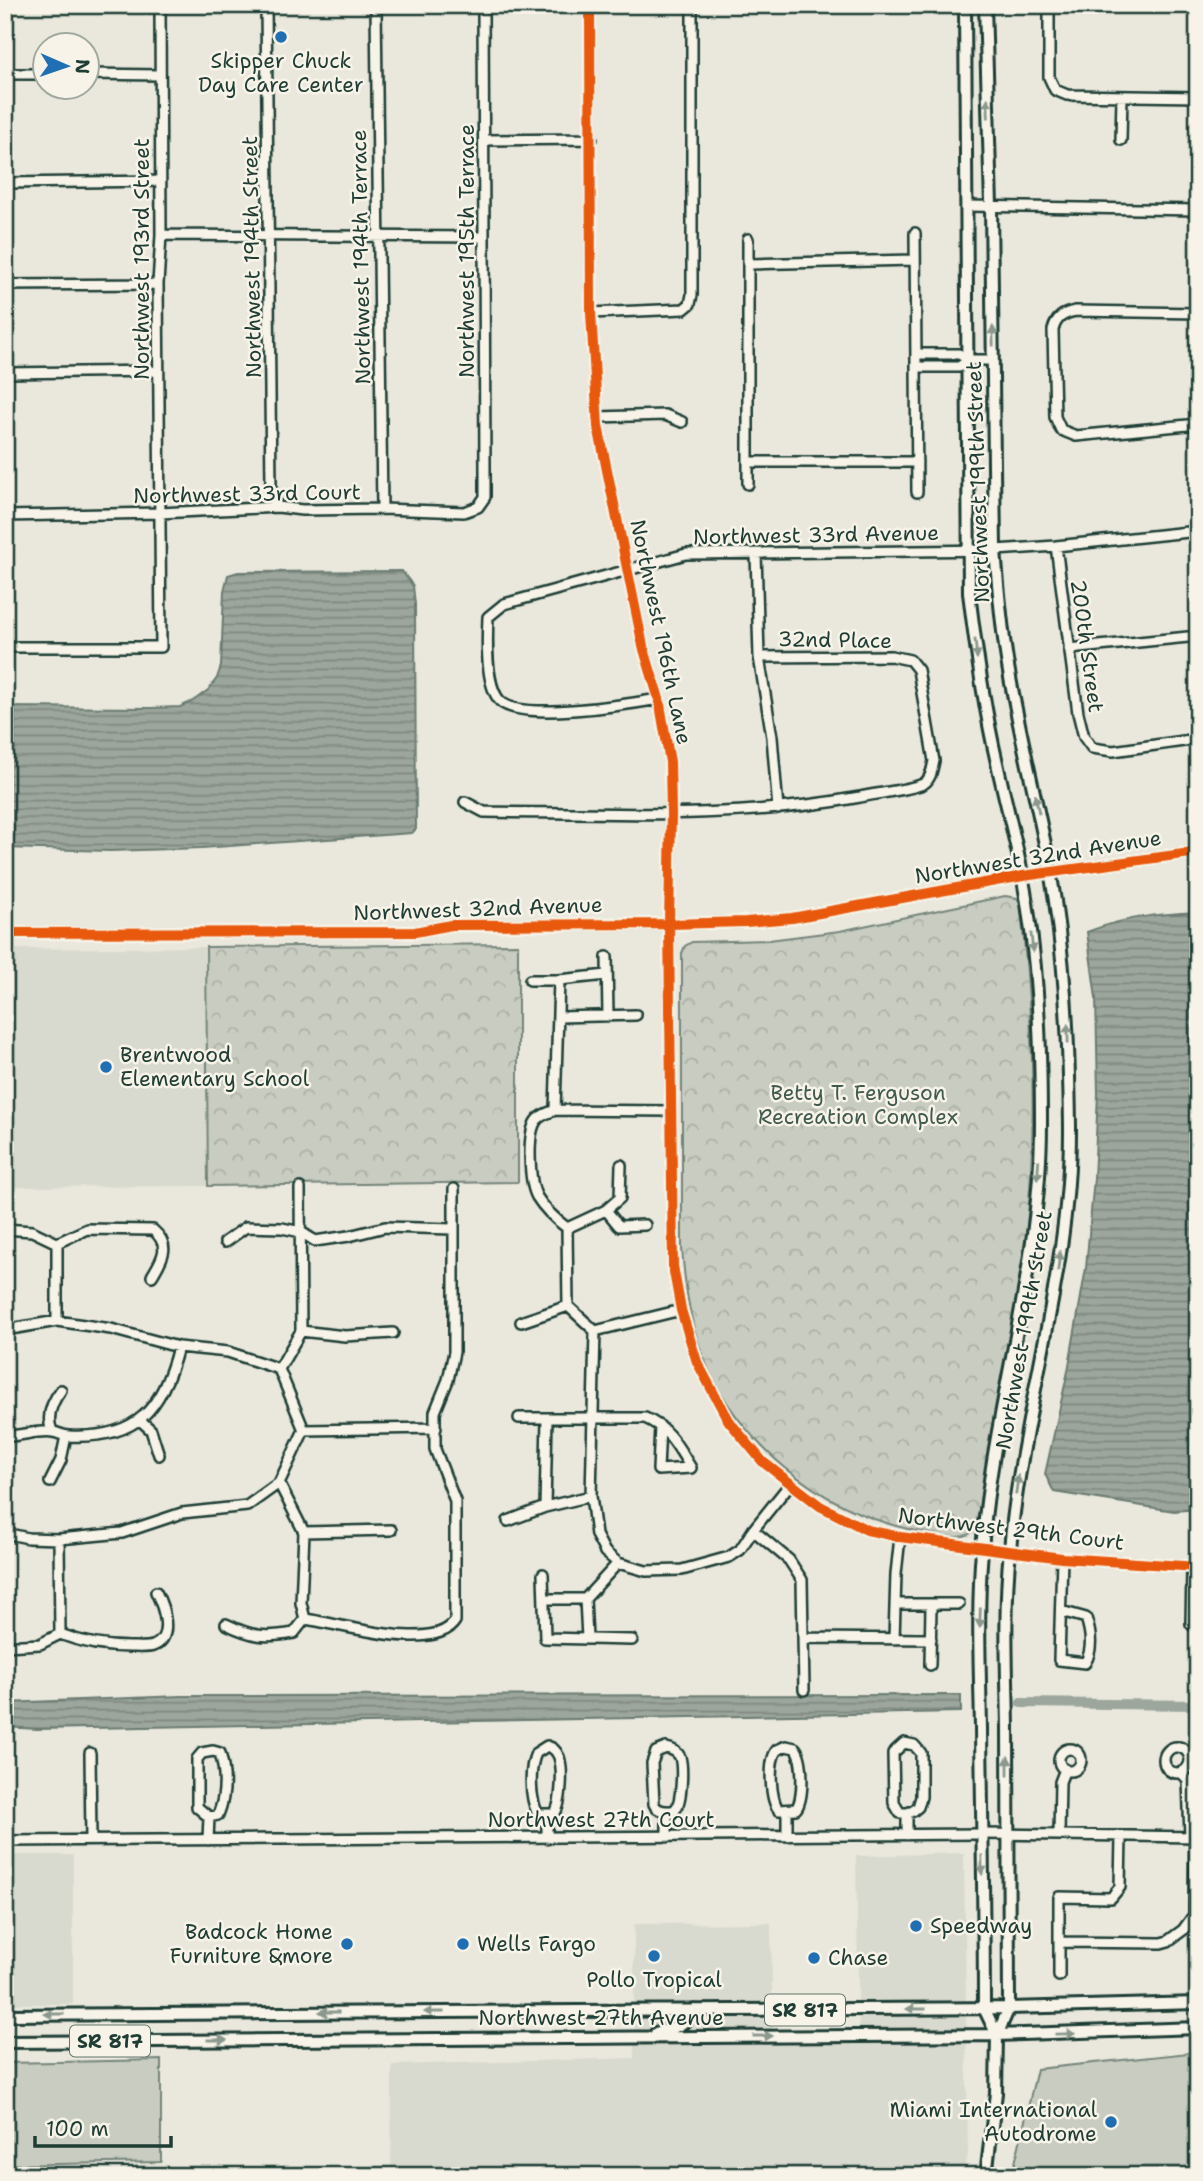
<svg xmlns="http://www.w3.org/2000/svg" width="1203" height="2181" viewBox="0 0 1203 2181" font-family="'Shantell Sans',sans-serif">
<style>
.built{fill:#d9dacf}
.grass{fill:#c8ccc1;stroke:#74847a;stroke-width:2}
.park{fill:url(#park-crowns);stroke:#74847a;stroke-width:2}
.water{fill:url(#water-rules);stroke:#6a7c72;stroke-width:2}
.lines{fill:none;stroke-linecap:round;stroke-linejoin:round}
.canal{stroke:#9ca69c;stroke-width:10}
.minor-casing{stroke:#1f3d34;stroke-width:14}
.major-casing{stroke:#1f3d34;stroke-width:16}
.minor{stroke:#f7f3e8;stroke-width:9}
.major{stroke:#f7f3e8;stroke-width:10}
.cycleway-casing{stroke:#f7f3e8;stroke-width:15}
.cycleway{stroke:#e8590c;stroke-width:10}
.oneway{fill:#8b988e}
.poi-dot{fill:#1f6fb2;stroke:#f7f3e8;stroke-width:2.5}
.labels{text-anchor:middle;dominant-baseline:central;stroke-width:5;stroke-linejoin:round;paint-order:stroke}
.shield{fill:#f7f3e8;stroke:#60746a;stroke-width:2}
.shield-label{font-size:19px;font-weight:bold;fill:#1f3d34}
.poi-label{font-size:21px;fill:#1f3d34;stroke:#f7f3e8;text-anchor:start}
.street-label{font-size:21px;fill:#1f3d34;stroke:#f7f3e8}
.park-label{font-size:21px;fill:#415a50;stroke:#f7f3e8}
</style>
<defs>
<pattern id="park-crowns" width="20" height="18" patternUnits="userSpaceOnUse" patternTransform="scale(1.75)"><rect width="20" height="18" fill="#c8ccc1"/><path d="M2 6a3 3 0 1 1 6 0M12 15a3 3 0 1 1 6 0" fill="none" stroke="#abb0a6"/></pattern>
<pattern id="water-rules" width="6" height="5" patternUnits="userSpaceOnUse" patternTransform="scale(1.75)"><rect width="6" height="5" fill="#9ca69c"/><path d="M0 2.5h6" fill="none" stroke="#7f8880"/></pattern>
</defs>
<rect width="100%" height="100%" fill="#eae8dd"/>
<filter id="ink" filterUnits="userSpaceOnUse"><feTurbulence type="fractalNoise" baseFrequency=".0143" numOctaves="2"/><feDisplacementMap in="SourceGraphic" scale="14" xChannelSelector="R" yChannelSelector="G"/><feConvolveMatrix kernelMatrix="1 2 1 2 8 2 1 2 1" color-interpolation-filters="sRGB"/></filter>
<g filter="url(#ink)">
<path class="built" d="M 206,947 L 208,1186 L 5,1187 L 5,949 Z
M 964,1853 L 968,2155 L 962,2176 L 391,2176 L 392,2065 L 634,2058 L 634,1924 L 771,1923 L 773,2044 L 859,2044 L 856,1856 Z
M 5,1855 L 73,1855 L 73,2004 L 5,2004 Z"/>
<path class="grass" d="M 1198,2052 L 1198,2176 L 1012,2176 L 1037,2069 Z
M 161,2060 L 161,2162 L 5,2165 L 5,2063 Z"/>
<path class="park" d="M 1005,896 L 1017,898 L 1020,903 C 1033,1014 1038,1125 1026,1236 C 1015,1335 990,1431 976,1528 C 967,1543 941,1535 927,1533 C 833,1517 748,1455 708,1368 C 691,1330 685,1289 682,1248 L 682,953 L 685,946 L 692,942 L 769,940 L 840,931 Z
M 518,944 L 518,1182 L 208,1186 L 206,947 Z"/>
<path class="water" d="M 402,571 L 413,586 L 415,604 L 416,829 L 412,833 L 202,848 L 110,851 L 5,848 L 5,707 L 150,708 L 180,707 L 193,701 L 208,690 L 217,678 L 221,666 L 224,591 L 228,575 L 238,572 Z
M 1198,912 L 1198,1509 L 1174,1511 L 1054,1492 L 1045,1474 L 1068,1371 L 1086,1268 L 1094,1178 L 1098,1094 L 1096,998 L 1087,932 C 1124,917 1159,914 1198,912 Z
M 961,1695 L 961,1712 L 37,1729 L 5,1727 L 5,1703 L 181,1696 Z"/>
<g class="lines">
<path class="canal" d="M 1021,1703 L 1198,1705"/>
<g class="minor-casing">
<path id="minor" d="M 266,5 L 271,487 L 273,499 L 278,507
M 376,5 L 382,509
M 590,5 L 591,313 L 598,426 L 643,646 L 659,699 L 670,762 L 671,814 L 669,924 L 673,1266 L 681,1310 L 697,1362 L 728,1420 L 763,1462 L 820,1506 L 867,1530 L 900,1537 L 1062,1558 L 1198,1567
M 1049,5 L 1049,77 L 1055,90 L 1067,95 L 1198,97
M 5,74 L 46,74
M 88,74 L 160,75
M 485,140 L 592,139
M 1121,140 L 1122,96
M 5,183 L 160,181
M 967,206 L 1198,210
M 915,233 L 917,492
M 161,235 L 484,237
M 748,239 L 748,484
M 748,264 L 914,260
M 5,285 L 158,284
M 591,313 L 684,309 L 690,304 L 692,295 L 692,5
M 1198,313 L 1076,311 C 1063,313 1056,318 1053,330 L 1055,417 L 1061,430 L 1076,436 L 1198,424
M 916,354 L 959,354 L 969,360 L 993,360
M 916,367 L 959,367 L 969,360
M 5,373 L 159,371
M 598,417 L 665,415 L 682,422
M 748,462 L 917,462
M 5,516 L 160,513 L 278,507 L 302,510 L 382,509 L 464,512 L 478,507 L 485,497 L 485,470 L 483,5
M 1056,546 L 1078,713 L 1084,737 L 1092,748 L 1113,751 L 1198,739
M 756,553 L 759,657 L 772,737 L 778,809
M 5,647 L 161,647 L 158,284 L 161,235 L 160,5
M 1069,649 L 1198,636
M 659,699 C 630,704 520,722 500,701 C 485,685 487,639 488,617 L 504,604 L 686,554 L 995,550 L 1056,546 L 1198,531
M 465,802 L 484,812 C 610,813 736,820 860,797 C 874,794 913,789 923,784 C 931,780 932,769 934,761 L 918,670 L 910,660 L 891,656 L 759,657
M 5,933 L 415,932 L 451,925 L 669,924 L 746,922 L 792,918 L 1023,876 L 1198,852
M 607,957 L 608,1016
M 530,980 L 559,980
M 559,1017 L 636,1015
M 555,1110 L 559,980 L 607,975
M 671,1111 L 555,1110 C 548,1113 540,1115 536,1121 C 527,1134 529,1183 537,1197 C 545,1210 555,1219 567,1228 L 568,1306 L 595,1331 L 591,1496 L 596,1535 L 605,1552 L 618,1563 L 646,1571 L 682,1570 L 729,1557 L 740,1550 L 753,1530 L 790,1484
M 300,1188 L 301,1331 L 279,1369 L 304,1430 L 279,1483 L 304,1532 L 301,1603 L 305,1619
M 606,1210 L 619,1226 L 645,1225
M 567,1228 L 606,1210 L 620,1198 L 621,1165
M 5,1229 L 32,1231 L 57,1243 L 87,1229 L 153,1230 C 172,1246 162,1259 152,1276
M 225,1242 L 246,1227 L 282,1228 L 301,1232 L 315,1241 L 349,1236 L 385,1227 L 453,1229
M 57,1243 L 57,1321
M 521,1322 L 568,1306
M 5,1330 L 57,1321 L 111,1329 L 178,1347 L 228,1352 L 279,1369
M 301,1331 L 345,1336 L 393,1333
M 595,1331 L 681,1310
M 519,1418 L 645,1418 C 669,1428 678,1447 691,1468 L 658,1470 L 660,1426
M 140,1420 L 151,1430 L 159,1455
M 304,1430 L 436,1428
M 52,1431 C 46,1417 52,1402 61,1390
M 5,1439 L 10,1436 C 23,1435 41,1430 53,1432 C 59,1433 63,1436 69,1436 C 137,1439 162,1410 178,1347
M 50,1482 L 61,1460 L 66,1436
M 545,1507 L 547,1418
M 508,1521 L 545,1507 L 591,1496
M 753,1530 L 789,1560 L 802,1580 L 804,1690
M 304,1532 L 391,1530
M 5,1533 L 28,1538 L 59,1539 L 122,1533 L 182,1513 L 247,1506 L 279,1483
M 59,1539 L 60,1634
M 1192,1568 L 1191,1624 L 1198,1629
M 543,1574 L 545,1638 L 632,1640
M 545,1599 L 585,1599
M 895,1604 L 959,1604
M 1061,1611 L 1086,1618 C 1091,1633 1093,1650 1085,1663 L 1059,1660 L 1062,1558
M 305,1619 C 338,1623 435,1654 455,1621 L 455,1501 L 435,1449 L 435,1412 L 448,1380 L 454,1352 L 454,1189
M 226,1624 C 253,1637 264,1638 294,1633 L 305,1619
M 587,1638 L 585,1599 L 618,1563
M 804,1638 L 931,1639
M 894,1639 L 896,1574 L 900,1537
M 5,1646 L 40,1644 L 60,1634 C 83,1643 105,1647 130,1647 C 136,1647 147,1648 153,1646 C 175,1638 163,1606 156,1592
M 930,1665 L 931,1604
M 547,1746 C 553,1748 556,1750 559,1757 C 563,1769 562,1805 554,1814 L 541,1814 L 537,1812 C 530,1797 529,1769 536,1753 Z
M 786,1746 L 795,1748 C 804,1758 804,1799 796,1809 L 779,1810 C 770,1801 768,1760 777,1750 Z
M1164 1760a13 13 0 1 1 26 0a13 13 0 1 1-26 0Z
M 666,1748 C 672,1749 677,1751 680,1757 C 683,1768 682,1802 675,1810 C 668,1812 657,1812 654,1804 L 652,1763 L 656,1752 Z
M1059 1760a11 11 0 1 1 22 0a11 11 0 1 1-22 0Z
M 90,1753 L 91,1840
M 1181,1772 L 1188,1780 L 1190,1837
M 667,1811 L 667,1837
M 787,1811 L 787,1836
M 907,1813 L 900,1813 L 894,1803 L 893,1753 L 904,1743 L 914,1745 L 921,1753 L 921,1797 L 918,1807 L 913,1811 L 907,1813 L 907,1835
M 1059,1835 L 1060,1782 L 1065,1769
M 547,1838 L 547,1815
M 208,1840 L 209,1817 L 197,1807 L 197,1759 L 202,1753 L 213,1751 L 220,1753 C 226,1774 226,1795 218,1815 L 209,1817
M 5,1841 L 981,1834 L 1198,1837
M 1059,1942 L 1161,1943 L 1168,1941 L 1183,1930 L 1194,1915 L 1195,1837
M 1059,1976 L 1059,1897 L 1111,1898 L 1120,1887 L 1121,1836"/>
</g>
<g class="major-casing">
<path id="major" d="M 965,5 L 969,593 C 976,650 984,707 997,763 C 1005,800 1015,837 1022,874 C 1038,957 1041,1041 1041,1124 C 1041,1269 993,1407 982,1550 C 977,1609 980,1669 981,1729 C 982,1822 984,1915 984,2008 L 997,2035
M 985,5 L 991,206 L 995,550 C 998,586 1001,623 1007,660 C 1018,730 1037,799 1050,870 C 1065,955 1069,1040 1070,1127 C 1071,1271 1022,1408 1010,1550 C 1004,1609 1007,1669 1008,1728 C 1009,1821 1008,1915 1009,2008 L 997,2035 L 996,2093 L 986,2176
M 5,2015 L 1009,2008 L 1198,2003
M 656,2033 C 672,2028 686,2026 694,2010
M 5,2042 L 997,2035 L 1198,2028"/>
</g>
<use href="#minor" class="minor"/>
<use href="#major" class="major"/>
<g class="cycleway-casing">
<path id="cycleway" d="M 590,5 L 591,313 L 598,426 L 643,646 L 659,699 L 670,762 L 671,814 L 669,924 L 673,1266 L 681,1310 L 697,1362 L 728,1420 L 763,1462 L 820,1506 L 867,1530 L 900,1537 L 1062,1558 L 1198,1567
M 5,933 L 415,932 L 451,925 L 669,924 L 746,922 L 792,918 L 1023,876 L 1198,852"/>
</g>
<use href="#cycleway" class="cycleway"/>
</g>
<defs><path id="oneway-solid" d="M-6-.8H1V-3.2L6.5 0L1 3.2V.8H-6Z" transform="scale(1.75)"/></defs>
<g class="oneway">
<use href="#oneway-solid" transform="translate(988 108) rotate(-92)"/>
<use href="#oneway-solid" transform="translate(993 336) rotate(-91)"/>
<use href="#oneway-solid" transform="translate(976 649) rotate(84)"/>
<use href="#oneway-solid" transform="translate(1037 804) rotate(-102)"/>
<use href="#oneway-solid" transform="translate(1032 943) rotate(84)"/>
<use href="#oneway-solid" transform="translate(1068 1034) rotate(-91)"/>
<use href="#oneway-solid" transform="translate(1038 1170) rotate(94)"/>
<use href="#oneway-solid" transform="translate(1059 1261) rotate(-83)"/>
<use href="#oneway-solid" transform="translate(1017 1485) rotate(-83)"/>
<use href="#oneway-solid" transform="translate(980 1618) rotate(92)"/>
<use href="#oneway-solid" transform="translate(1008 1766) rotate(-90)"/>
<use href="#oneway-solid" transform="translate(982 1865) rotate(89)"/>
<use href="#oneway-solid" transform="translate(916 2009) rotate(180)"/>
<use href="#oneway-solid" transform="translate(329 2012) rotate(180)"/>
<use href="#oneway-solid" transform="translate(434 2012) rotate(180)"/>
<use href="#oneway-solid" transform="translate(54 2014) rotate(180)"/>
<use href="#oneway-solid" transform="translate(1065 2034) rotate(-1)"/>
<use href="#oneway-solid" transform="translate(763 2036)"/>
<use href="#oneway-solid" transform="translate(217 2040)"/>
</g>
</g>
<g class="poi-dot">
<circle cx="281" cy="37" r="7"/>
<circle cx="106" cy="1067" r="7"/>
<circle cx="916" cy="1926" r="7"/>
<circle cx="347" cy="1944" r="7"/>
<circle cx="463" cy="1944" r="7"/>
<circle cx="654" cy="1956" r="7"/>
<circle cx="814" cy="1958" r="7"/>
<circle cx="1111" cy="2122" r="7"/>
</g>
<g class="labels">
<g class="shield">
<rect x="765" y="1994.5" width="80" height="31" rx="5"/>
<rect x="70" y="2025.5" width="80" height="31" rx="5"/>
</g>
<g class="shield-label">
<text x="805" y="2010">SR 817</text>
<text x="110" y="2041">SR 817</text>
</g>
<g class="poi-label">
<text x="281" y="61" text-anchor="middle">Skipper Chuck<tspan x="281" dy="24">Day Care Center</tspan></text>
<text x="120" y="1055">Brentwood<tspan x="120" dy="24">Elementary School</tspan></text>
<text x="930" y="1926">Speedway</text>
<text x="333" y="1932" text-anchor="end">Badcock Home<tspan x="333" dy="24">Furniture &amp;more</tspan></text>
<text x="477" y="1944">Wells Fargo</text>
<text x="828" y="1958">Chase</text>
<text x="654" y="1980" text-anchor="middle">Pollo Tropical</text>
<text x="1097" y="2110" text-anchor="end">Miami International<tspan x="1097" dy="24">Autodrome</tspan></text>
</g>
<g class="street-label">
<text transform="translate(467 251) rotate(-90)">Northwest 195th Terrace</text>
<text transform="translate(252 257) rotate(-91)">Northwest 194th Street</text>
<text transform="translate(361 257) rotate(-91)">Northwest 194th Terrace</text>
<text transform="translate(142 259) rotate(-90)">Northwest 193rd Street</text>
<text transform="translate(978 482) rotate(-92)">Northwest 199th Street</text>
<text transform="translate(247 494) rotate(-1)">Northwest 33rd Court</text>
<text transform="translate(816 535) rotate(-1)">Northwest 33rd Avenue</text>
<text transform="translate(661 632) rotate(78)">Northwest 196th Lane</text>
<text transform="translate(835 640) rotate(1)">32nd Place</text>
<text transform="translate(1087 646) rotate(82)">200th Street</text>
<text transform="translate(1038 857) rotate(-9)">Northwest 32nd Avenue</text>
<text transform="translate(478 909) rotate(-2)">Northwest 32nd Avenue</text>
<text transform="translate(1024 1330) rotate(-80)">Northwest 199th Street</text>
<text transform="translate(1011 1529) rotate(7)">Northwest 29th Court</text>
<text x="601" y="1820">Northwest 27th Court</text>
<text x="601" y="2018">Northwest 27th Avenue</text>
</g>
<g class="park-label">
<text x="858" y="1093">Betty T. Ferguson<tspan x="858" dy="24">Recreation Complex</tspan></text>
</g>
</g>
<rect width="1203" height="2181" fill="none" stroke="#f7f3e8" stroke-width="28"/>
<rect x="14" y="14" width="1175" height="2153" fill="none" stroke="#1f3d34" stroke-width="2.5" filter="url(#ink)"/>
<g transform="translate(66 66) rotate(92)"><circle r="33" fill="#f7f3e8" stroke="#a1aaa0" stroke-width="2"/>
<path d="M0-5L12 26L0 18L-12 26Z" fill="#1f6fb2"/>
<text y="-10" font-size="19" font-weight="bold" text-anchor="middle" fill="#1f3d34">N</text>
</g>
<path d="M35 2136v10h136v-10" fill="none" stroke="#1f3d34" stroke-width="3.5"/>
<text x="46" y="2136" font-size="21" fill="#1f3d34" stroke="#f7f3e8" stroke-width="5" paint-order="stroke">100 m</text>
</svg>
